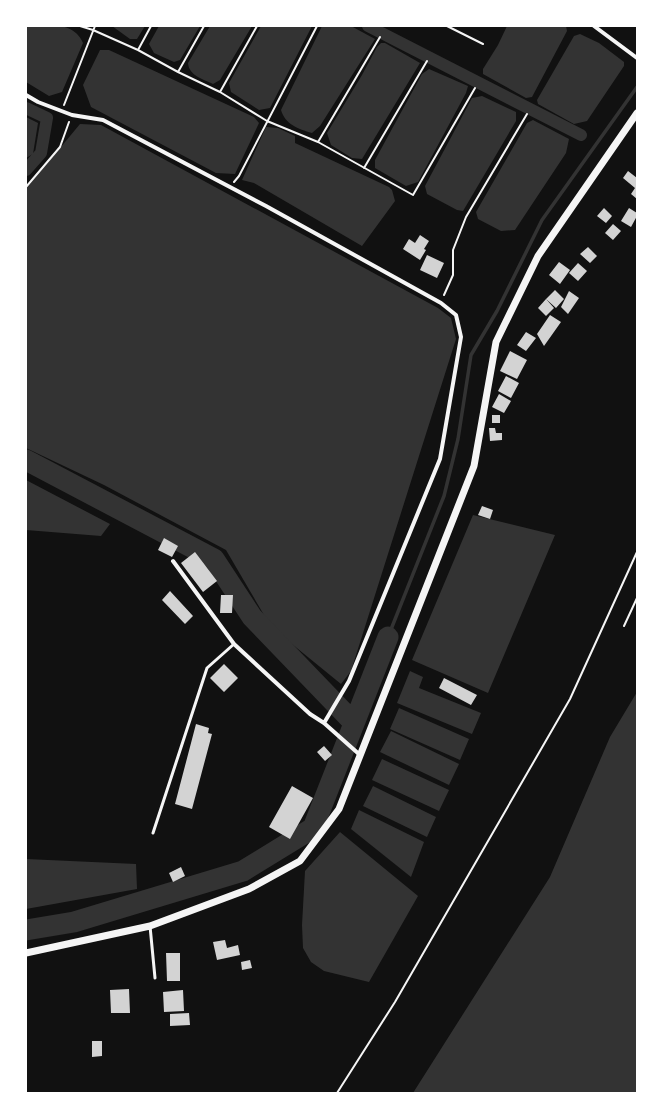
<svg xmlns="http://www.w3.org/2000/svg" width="663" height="1119" viewBox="0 0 663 1119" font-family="Raleway,sans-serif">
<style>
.water{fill:#333}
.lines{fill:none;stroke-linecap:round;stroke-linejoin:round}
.stream{stroke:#333;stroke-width:3.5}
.canal{stroke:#333;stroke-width:12}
.river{stroke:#333;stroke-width:21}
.building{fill:#d3d3d3}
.path{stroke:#f5f5f5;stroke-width:2}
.service{stroke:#f5f5f5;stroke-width:3}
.minor{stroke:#f5f5f5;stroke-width:4}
.tertiary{stroke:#f5f5f5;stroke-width:7}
</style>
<rect width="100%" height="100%" fill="#111"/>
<path class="water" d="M 26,26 C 47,26 73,20 83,43 L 62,92 L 49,96 L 26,82 Z
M 112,26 L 145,26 L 137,39 L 130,39 Z
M 159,26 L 200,26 L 180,60 L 174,62 L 154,53 L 149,44 Z
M 210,26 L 252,26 L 220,80 L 213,84 C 203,79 189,76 188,63 Z
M 261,26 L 312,26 L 270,108 L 259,110 L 231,92 L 229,83 Z
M 322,26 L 351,26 L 375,39 L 320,126 L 312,133 C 298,129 285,124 281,110 Z
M 507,26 L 566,26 L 567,31 L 532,97 L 526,98 L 483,74 L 483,69 L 498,45 Z
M 580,34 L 599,43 L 624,62 L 624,66 L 587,121 L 574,124 L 538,104 L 537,100 L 574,36 Z
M 381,43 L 385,43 L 420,63 L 362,159 L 352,158 L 331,145 L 327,133 L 362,75 L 377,47 Z
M 100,50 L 109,50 L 254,117 L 259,123 L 235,174 L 216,173 L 91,107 L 83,85 Z
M 429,69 L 468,86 L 466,93 L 418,182 L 406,186 L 375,168 L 375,160 L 422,74 Z
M 482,96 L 516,112 L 516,121 L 463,211 L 457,210 L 427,194 L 425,186 L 472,98 Z
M 26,117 L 38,123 L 33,154 L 26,158 Z
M 533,120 L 569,139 L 566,153 L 515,230 L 501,231 L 478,219 L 476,212 L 527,123 Z
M 80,124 L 101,125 L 438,308 L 451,318 L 456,339 L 351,671 L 341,684 L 271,627 L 226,550 L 104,485 L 26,448 L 26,189 Z
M 266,127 L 278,128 L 295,136 L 295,143 L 389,187 L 392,190 L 395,201 L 362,246 L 254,183 L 242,180 Z
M 26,480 L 110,524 L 101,536 L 26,530 Z
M 473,515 L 555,535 L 488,693 L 412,660 Z
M 410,671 L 423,677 L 419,688 L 481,713 L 472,734 L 397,703 Z
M 637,692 L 637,1093 L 413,1093 L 550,877 L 610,737 Z
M 399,708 L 469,739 L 460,760 L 390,729 Z
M 391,731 L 459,764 L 449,785 L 380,752 Z
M 382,759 L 449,790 L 439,811 L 372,780 Z
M 373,786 L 436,817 L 427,837 L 363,806 Z
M 359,810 L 424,842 L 411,877 L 351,829 Z
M 340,832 L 418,896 L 369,982 L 324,971 L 311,962 L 303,948 L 302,925 L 305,871 Z
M 26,859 L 136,864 L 137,889 L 26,909 Z"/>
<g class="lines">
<path class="stream" d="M 388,637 L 444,496 L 458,439 L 471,355 L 497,311 L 542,220 L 637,87"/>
<path class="canal" d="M 368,26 L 581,135
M 26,108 L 47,118 L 41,153 L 26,170"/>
<path class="river" d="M 26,460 L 214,559 L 252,617 L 354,723
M 26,930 L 74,922 L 243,871 L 313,828 L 388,637"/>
</g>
<path class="building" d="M 628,171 L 637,178 L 637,199 L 631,194 L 635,188 L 623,178 Z
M 604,208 L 612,216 L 606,223 L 597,216 Z
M 629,208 L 637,213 L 637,216 L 631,227 L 621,221 Z
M 613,224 L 621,231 L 613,240 L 605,233 Z
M 420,235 L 429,241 L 424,249 L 426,250 L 420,260 L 403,249 L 409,239 L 415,243 Z
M 588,247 L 597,256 L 590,263 L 580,254 Z
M 427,255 L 444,263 L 437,278 L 420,270 Z
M 559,262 L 570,270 L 560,284 L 549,275 Z
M 578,263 L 587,271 L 578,281 L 569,273 Z
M 555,290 L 564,299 L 556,308 L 546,299 Z
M 569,291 L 579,298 L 568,314 L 561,307 Z
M 546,299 L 554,308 L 546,316 L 538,308 Z
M 550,315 L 561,322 L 544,346 L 537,334 Z
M 526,332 L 536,338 L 526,351 L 517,345 Z
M 510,351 L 527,360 L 517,379 L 500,371 Z
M 506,376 L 519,383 L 511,398 L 498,391 Z
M 499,394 L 511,401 L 504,413 L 492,407 Z
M 492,415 L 500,415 L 500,423 L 492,423 Z
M 489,428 L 495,428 L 496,433 L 502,433 L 502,440 L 490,441 Z
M 482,506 L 493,510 L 490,519 L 478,515 Z
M 164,538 L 178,546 L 172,557 L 158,550 Z
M 195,552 L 217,581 L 203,592 L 181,563 Z
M 170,591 L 193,616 L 185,624 L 162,600 Z
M 221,595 L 233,595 L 232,613 L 220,613 Z
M 224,664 L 238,678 L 224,692 L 210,678 Z
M 444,678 L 477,695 L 471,705 L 439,688 Z
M 196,724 L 209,728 L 208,733 L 212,734 L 192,809 L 175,804 Z
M 324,746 L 332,755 L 325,761 L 317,752 Z
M 292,786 L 313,798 L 290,839 L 269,827 Z
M 181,867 L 185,876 L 173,882 L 169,873 Z
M 225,940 L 227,948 L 238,945 L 240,955 L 217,960 L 213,942 Z
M 166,953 L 180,953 L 180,981 L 167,981 Z
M 250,960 L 252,968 L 242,970 L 241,962 Z
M 129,989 L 130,1013 L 111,1013 L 110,990 Z
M 183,990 L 184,1011 L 164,1012 L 163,992 Z
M 189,1013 L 190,1025 L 170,1026 L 170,1014 Z
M 92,1041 L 102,1041 L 102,1056 L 92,1057 Z"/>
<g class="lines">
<path class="path" d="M 80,26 L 93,30 L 138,50 L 178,72 L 220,92 L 267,121 L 318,142 L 413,195 L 475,88
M 447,26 L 483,44
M 138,50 L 151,26
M 178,72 L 204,26
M 220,92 L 257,26
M 64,105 L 95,26
M 318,142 L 380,37
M 364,168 L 427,61
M 234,182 L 239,176 L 317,26
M 26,187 L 60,147 L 69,122
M 444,295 L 453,275 L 453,250 L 466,217 L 527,114
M 624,626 L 637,598
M 337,1093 L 395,1002 L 570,699 L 637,552"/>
<path class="service" d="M 153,833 L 207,668 L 234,644
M 150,926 L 155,978"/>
<path class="minor" d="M 594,26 L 637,58
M 26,95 L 38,102 L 72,115 L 103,120 L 266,206 L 441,303 L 456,315 L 461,337 L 440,459 L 349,681 L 324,723
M 173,561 L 234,644 L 310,714 L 324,723 L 360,755"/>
<path class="tertiary" d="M 26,953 L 150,926 L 249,889 L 300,861 L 339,809 L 474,466 L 496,342 L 538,256 L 637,113"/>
</g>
<rect width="663" height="1119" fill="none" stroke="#ffffff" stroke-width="54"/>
</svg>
